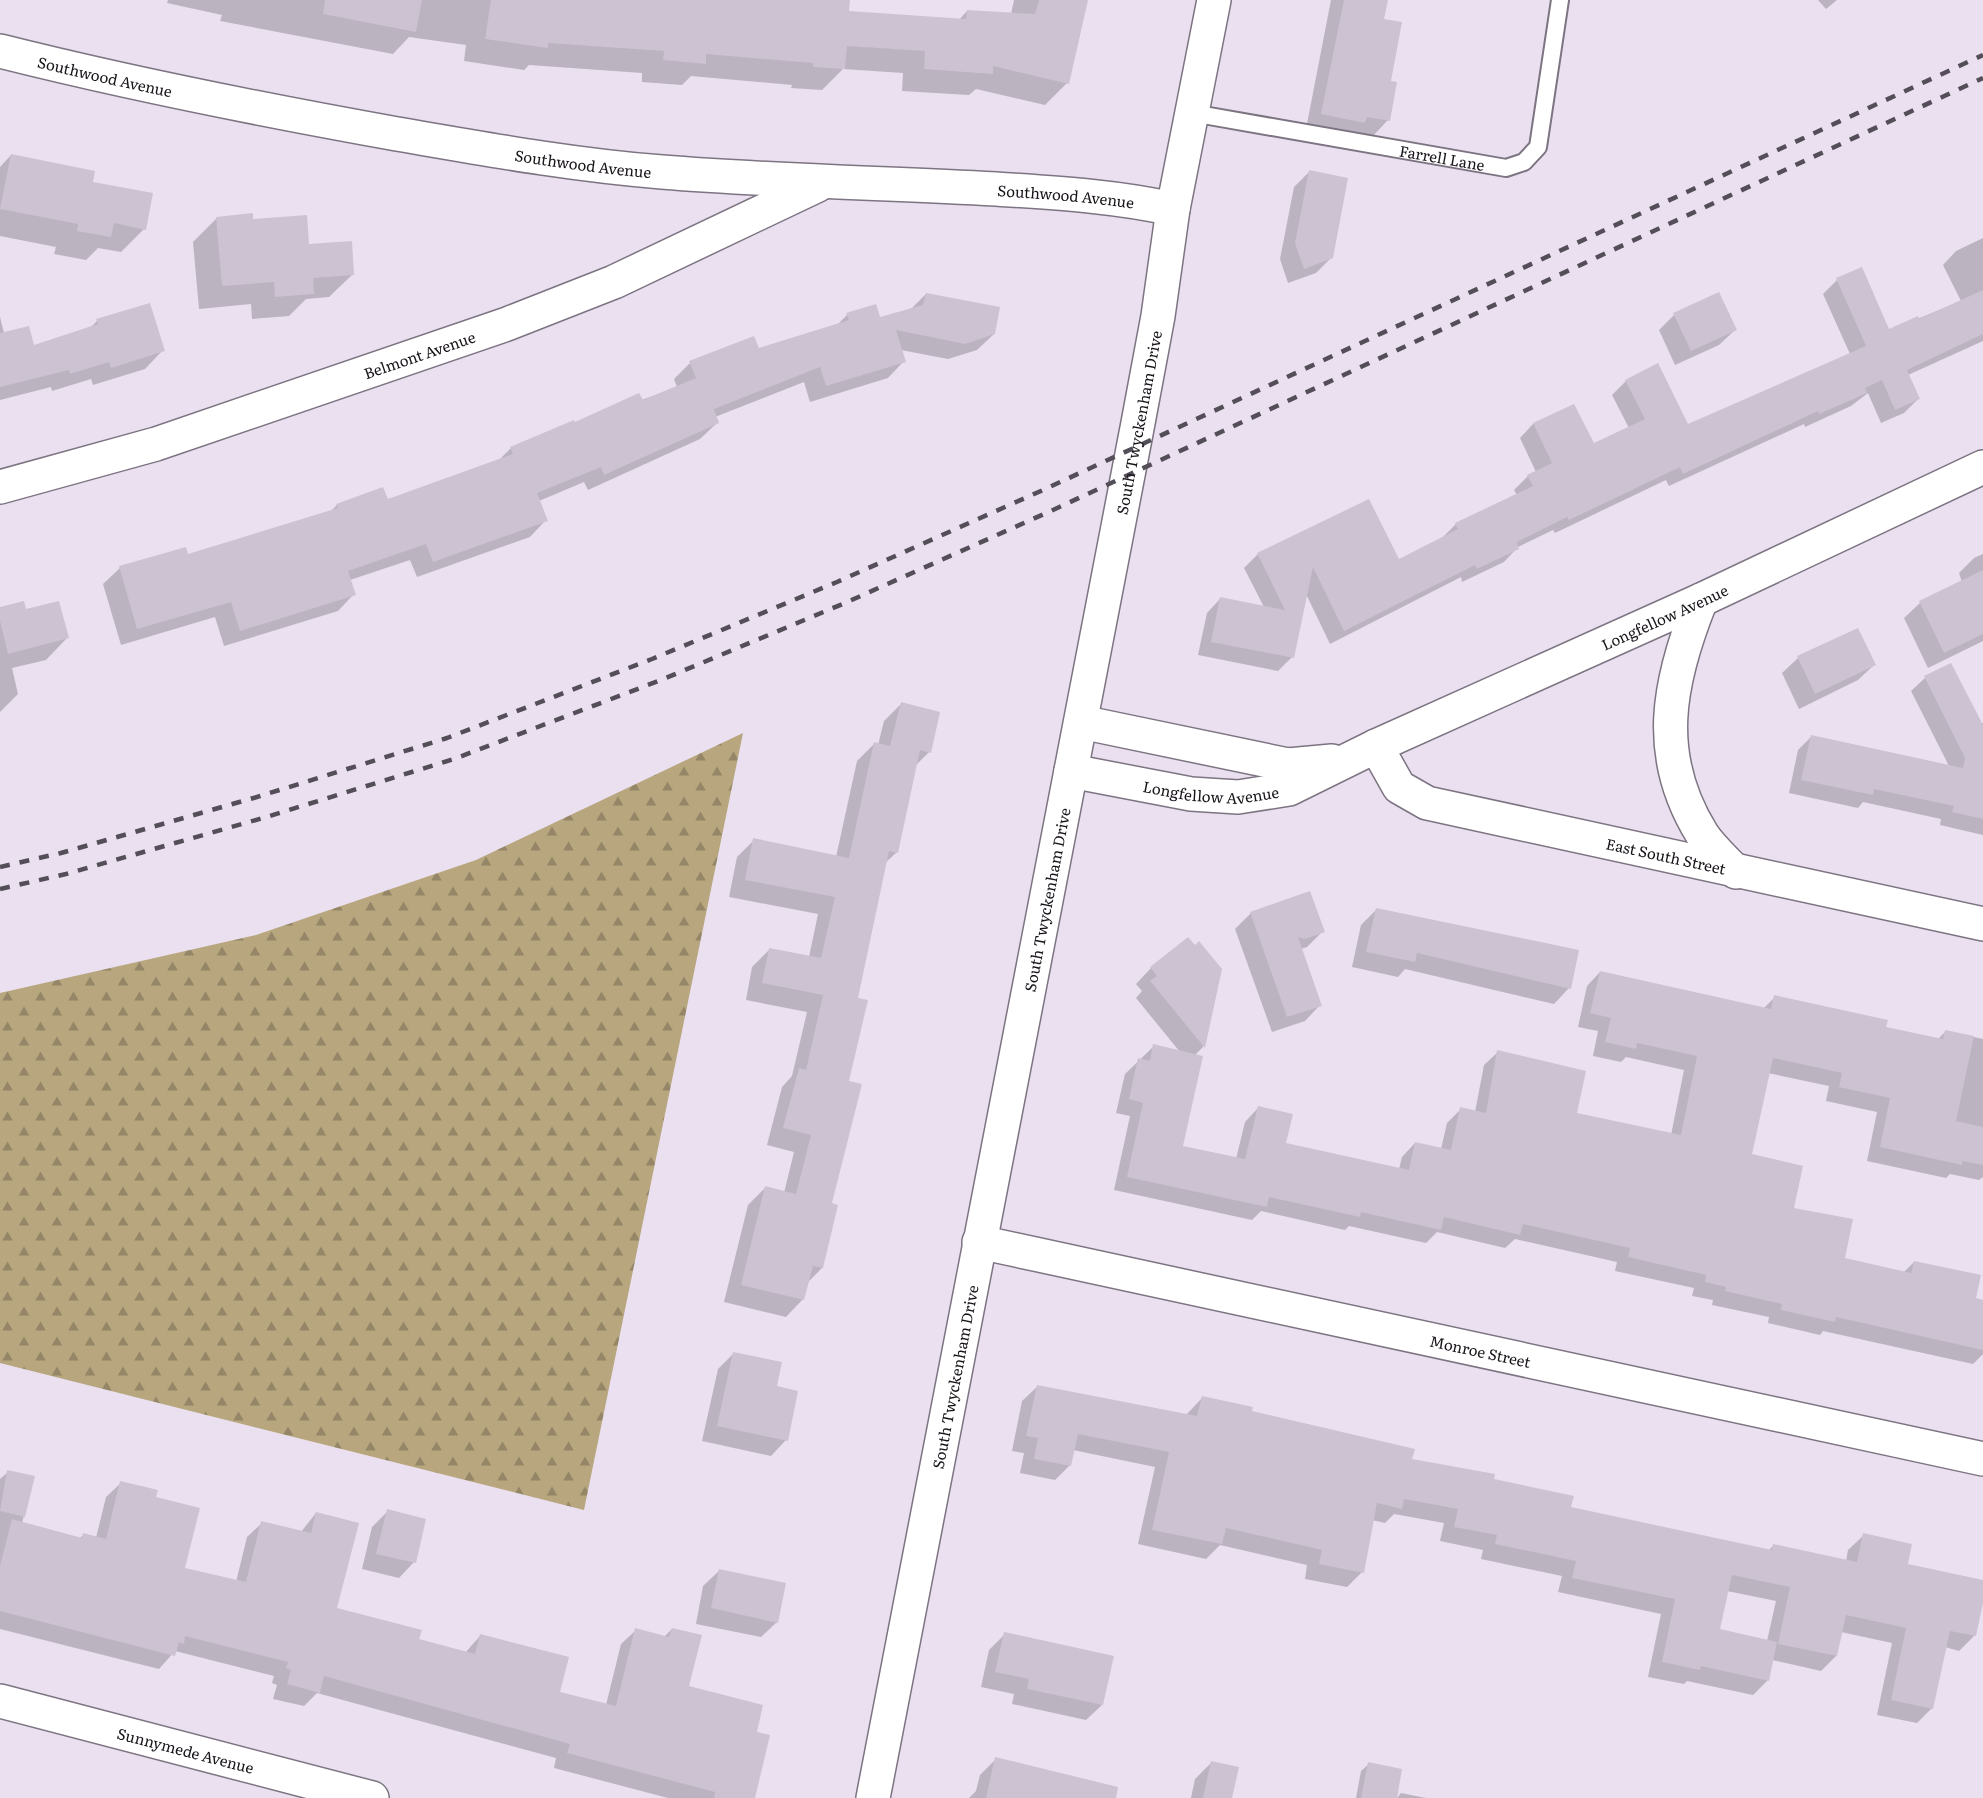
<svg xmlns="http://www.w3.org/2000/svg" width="1983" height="1798" viewBox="0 0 1983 1798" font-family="Literata,serif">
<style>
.forest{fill:url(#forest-firs)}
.shadow{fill:#0003;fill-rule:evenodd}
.building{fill:#ccc2d1}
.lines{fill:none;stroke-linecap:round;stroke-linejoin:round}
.lane-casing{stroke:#7d7482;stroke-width:20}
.street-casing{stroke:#7d7482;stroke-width:36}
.secondary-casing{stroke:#7d7482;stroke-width:36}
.lane{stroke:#fff;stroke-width:16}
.street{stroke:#fff;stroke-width:33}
.secondary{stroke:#fff;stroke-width:33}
.rail{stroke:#534e57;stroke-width:4.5;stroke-dasharray:10 10;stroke-linecap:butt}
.labels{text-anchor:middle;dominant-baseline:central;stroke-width:6;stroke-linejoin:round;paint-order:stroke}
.street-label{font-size:15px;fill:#18141a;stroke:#eae0f0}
</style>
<defs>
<pattern id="forest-firs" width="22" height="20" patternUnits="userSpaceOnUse" patternTransform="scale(1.5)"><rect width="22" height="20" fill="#b7a67e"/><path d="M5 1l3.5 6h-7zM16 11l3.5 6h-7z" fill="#948666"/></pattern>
</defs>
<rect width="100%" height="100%" fill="#eae0f0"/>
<path class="forest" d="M 743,733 L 584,1510 L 0,1363 L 0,993 L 256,935 L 476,860 Z"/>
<path class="shadow" d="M 168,0 L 848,0 L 848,12 L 959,20 L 967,11 L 1011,14 L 1014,0 L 1076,0 L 1067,83 L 1045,105 L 976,89 L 969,95 L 902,91 L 903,73 L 843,69 L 822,90 L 791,88 L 792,85 L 691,76 L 682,85 L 642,82 L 642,73 L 529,65 L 524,70 L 464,61 L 466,45 L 409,37 L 393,54 L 220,21 L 222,15 L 167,3 Z
M 1331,0 L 1387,0 L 1382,20 L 1389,82 L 1388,120 L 1373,136 L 1354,132 L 1349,137 L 1306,129 Z
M 1818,0 L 1837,0 L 1826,9 Z
M 11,155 L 91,183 L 144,229 L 121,252 L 98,248 L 86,260 L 54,254 L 56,247 L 0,236 L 0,167 Z
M 1309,172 L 1331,258 L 1316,273 L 1288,283 L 1280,259 L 1294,187 Z
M 217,218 L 252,221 L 308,246 L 353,274 L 329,297 L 306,299 L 289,316 L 252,319 L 251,304 L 199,309 L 193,242 Z
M 1983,238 L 1983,341 L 1908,375 L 1918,399 L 1904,413 L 1881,423 L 1868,393 L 1851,406 L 1805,427 L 1804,424 L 1669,486 L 1666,480 L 1555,533 L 1553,530 L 1518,547 L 1504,562 L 1462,582 L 1461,577 L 1330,644 L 1306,594 L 1292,657 L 1278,671 L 1198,655 L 1207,613 L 1220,599 L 1264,607 L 1244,568 L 1258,554 L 1398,561 L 1442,538 L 1456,524 L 1517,495 L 1514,490 L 1528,476 L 1536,472 L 1520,438 L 1533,424 L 1574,406 L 1593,445 L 1629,428 L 1612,395 L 1626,381 L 1687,426 L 1850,354 L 1823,294 L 1837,280 L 1888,331 L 1961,301 L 1943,265 L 1956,251 Z
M 926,294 L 994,334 L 977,350 L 948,359 L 901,350 L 904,361 L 888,378 L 810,402 L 804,382 L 715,417 L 717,423 L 700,439 L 588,490 L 584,482 L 539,501 L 546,520 L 530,537 L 417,577 L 410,560 L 350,580 L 354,594 L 338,611 L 224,646 L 215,617 L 121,645 L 103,584 L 120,568 L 187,556 L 331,511 L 337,505 L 387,501 L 497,462 L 511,448 L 677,387 L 674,379 L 690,363 L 758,350 L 836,326 L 847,315 L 879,319 L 910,310 Z
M 1674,315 L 1735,330 L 1719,345 L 1675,365 L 1659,330 Z
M 0,317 L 4,333 L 33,347 L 89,329 L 97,321 L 163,350 L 145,369 L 93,385 L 91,379 L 52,391 L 51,387 L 0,400 Z
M 1983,554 L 1983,641 L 1928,668 L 1904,618 L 1920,603 L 1962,582 L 1959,573 L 1974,558 Z
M 0,609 L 25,610 L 67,638 L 46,660 L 12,668 L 18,694 L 0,712 Z
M 1798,658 L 1874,665 L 1858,680 L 1799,709 L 1782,673 Z
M 1950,665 L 1980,723 L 1983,723 L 1983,835 L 1940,825 L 1941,819 L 1863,802 L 1858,808 L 1789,793 L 1798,750 L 1811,737 L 1949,766 L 1911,691 L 1925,678 Z
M 901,704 L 929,752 L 915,766 L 897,852 L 885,863 L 857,999 L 822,1268 L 808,1282 L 803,1299 L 786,1317 L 724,1302 L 748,1205 L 765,1188 L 784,1193 L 794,1152 L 767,1145 L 782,1087 L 792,1076 L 807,1012 L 746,1000 L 752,967 L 770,949 L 809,957 L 818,914 L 729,897 L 737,857 L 754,840 L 836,857 L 857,761 L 874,744 L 878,745 L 884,721 Z
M 1377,909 L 1569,988 L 1554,1004 L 1405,969 L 1398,977 L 1352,967 L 1361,925 Z
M 1251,913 L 1323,931 L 1307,947 L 1301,949 L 1320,1005 L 1305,1021 L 1272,1032 L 1235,929 Z
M 1151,968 L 1220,969 L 1203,1047 L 1195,1055 L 1181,1147 L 1236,1159 L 1245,1122 L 1258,1108 L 1284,1144 L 1399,1169 L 1402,1157 L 1415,1143 L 1441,1149 L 1447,1123 L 1461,1109 L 1475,1112 L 1484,1065 L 1498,1052 L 1575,1114 L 1671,1135 L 1684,1070 L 1626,1057 L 1621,1062 L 1593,1056 L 1598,1031 L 1578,1027 L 1587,986 L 1600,972 L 1763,1009 L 1775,997 L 1885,1028 L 1937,1040 L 1946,1031 L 1983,1039 L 1983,1177 L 1979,1180 L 1950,1174 L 1946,1178 L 1867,1161 L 1877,1112 L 1826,1101 L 1829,1086 L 1768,1073 L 1751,1155 L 1792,1210 L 1843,1259 L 1903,1273 L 1914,1262 L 1974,1299 L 1983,1301 L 1983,1354 L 1973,1364 L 1823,1331 L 1820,1335 L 1768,1323 L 1769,1317 L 1712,1305 L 1713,1300 L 1692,1296 L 1694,1288 L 1615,1271 L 1617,1262 L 1515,1239 L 1505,1248 L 1437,1232 L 1426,1243 L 1349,1226 L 1345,1230 L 1261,1211 L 1252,1220 L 1114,1190 L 1130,1116 L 1116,1113 L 1125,1074 L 1154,1046 L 1180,1052 L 1136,998 L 1142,991 L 1136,984 Z
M 733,1354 L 775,1388 L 786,1440 L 771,1456 L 702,1441 L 718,1369 Z
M 1038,1386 L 1186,1415 L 1202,1398 L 1251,1412 L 1333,1430 L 1333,1433 L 1411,1460 L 1492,1480 L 1570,1508 L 1768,1551 L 1774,1545 L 1846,1561 L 1848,1550 L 1864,1535 L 1906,1565 L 1983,1582 L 1983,1596 L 1974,1636 L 1959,1651 L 1945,1647 L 1932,1708 L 1917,1723 L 1877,1715 L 1892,1643 L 1841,1632 L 1836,1656 L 1821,1671 L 1772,1660 L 1768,1680 L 1753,1695 L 1687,1681 L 1684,1684 L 1648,1677 L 1661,1614 L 1558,1592 L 1562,1576 L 1481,1559 L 1483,1550 L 1440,1541 L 1444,1523 L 1394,1514 L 1385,1523 L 1372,1520 L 1362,1572 L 1347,1587 L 1305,1579 L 1307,1565 L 1220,1545 L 1206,1559 L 1138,1544 L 1155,1467 L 1073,1450 L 1070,1465 L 1055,1480 L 1020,1473 L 1024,1453 L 1012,1451 L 1022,1401 ZM 1727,1591 L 1776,1601 L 1767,1641 L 1718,1630 Z
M 8,1472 L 33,1478 L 22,1523 L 80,1538 L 83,1535 L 96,1538 L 106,1497 L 121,1483 L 154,1498 L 183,1569 L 236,1582 L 247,1537 L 262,1523 L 301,1532 L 316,1513 L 335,1609 L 417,1640 L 465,1653 L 480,1636 L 558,1693 L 606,1705 L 621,1644 L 636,1630 L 664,1637 L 672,1629 L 687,1688 L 755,1733 L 754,1798 L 668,1798 L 554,1768 L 556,1758 L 317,1693 L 304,1706 L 273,1699 L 277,1685 L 272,1683 L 274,1676 L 175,1651 L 159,1669 L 0,1629 L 0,1479 Z
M 388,1511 L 414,1562 L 399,1578 L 362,1569 L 372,1527 Z
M 719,1571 L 777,1622 L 761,1637 L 696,1624 L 703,1586 Z
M 1005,1634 L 1102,1705 L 1086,1720 L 1012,1704 L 1014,1694 L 981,1687 L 989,1650 Z
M 996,1759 L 1093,1798 L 969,1798 L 976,1791 L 980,1775 Z
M 1211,1763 L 1231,1798 L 1191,1798 L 1195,1779 Z
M 1369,1764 L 1395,1798 L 1356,1798 L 1361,1771 Z
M 1401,1793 L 1426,1798 L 1397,1798 Z"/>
<path class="building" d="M 325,0 L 422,0 L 416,32 L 323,14 Z
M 491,0 L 850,0 L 849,11 L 966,19 L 967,10 L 1035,14 L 1039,0 L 1088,0 L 1069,84 L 993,66 L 993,74 L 924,69 L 925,51 L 847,46 L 845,69 L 813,67 L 813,63 L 706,54 L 706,64 L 663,60 L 664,51 L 548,43 L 548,48 L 485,39 Z
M 1344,0 L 1388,0 L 1384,19 L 1402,22 L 1391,81 L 1397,82 L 1390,121 L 1367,117 L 1365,123 L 1321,114 Z
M 11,154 L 95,171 L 93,182 L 153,193 L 146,230 L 114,223 L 111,237 L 77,231 L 78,224 L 0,209 Z
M 1309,170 L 1348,178 L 1333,258 L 1304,269 L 1295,243 Z
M 253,213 L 253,219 L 307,215 L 309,244 L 352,241 L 354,275 L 313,278 L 314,294 L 275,297 L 274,282 L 222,286 L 216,217 Z
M 1862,267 L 1889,329 L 1918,316 L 1919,319 L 1983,290 L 1983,334 L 1907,370 L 1920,399 L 1895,410 L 1882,380 L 1865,388 L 1867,393 L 1819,414 L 1818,411 L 1683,474 L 1680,467 L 1569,520 L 1567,517 L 1517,542 L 1519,549 L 1477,569 L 1475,565 L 1344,631 L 1313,567 L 1294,658 L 1211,642 L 1220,597 L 1285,610 L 1257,553 L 1369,499 L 1399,559 L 1458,529 L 1455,523 L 1533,486 L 1527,475 L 1552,463 L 1533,423 L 1574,404 L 1594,443 L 1645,419 L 1625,380 L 1658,363 L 1688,424 L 1866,346 L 1836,278 Z
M 1719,292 L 1737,330 L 1691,351 L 1673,313 Z
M 926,293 L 1000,307 L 995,334 L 965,344 L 896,330 L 906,362 L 826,386 L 820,367 L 714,409 L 719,423 L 604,475 L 601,467 L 537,493 L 548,521 L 433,562 L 426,544 L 348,571 L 356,595 L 240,631 L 231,602 L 137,629 L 119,566 L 186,547 L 188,554 L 338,508 L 336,504 L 383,487 L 388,499 L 513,454 L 510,447 L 574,420 L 575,422 L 639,393 L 643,400 L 696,378 L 689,361 L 754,336 L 759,348 L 849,320 L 846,313 L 876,304 L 880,317 L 923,305 Z
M 150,303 L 165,351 L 111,368 L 109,362 L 70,374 L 69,370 L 0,387 L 0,333 L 29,326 L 34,345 L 98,324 L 96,319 Z
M 1983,570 L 1983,634 L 1944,653 L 1919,601 Z
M 24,601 L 26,609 L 59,601 L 69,638 L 8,654 L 0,621 L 0,607 Z
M 1858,628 L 1876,665 L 1815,694 L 1797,656 Z
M 1951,663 L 1983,725 L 1983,819 L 1952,812 L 1954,806 L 1874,789 L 1873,795 L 1801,780 L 1811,735 L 1963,768 L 1965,758 L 1924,676 Z
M 901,702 L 940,712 L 931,753 L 920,750 L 898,853 L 889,851 L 858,998 L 868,1000 L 849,1081 L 862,1084 L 832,1203 L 838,1205 L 823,1268 L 813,1266 L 804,1300 L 741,1285 L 765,1186 L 796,1194 L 811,1135 L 783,1128 L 799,1068 L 806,1070 L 823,995 L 762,983 L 769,948 L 821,958 L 835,897 L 745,880 L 753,838 L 849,858 L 874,742 L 890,746 Z
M 1310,891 L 1325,932 L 1305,939 L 1298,937 L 1322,1006 L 1287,1017 L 1250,912 Z
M 1376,908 L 1579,950 L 1571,989 L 1417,953 L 1415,962 L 1366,952 Z
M 1188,937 L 1195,945 L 1199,941 L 1222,969 L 1205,1048 L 1150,981 L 1157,976 L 1150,967 Z
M 1600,971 L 1771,1009 L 1774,995 L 1888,1020 L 1886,1027 L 1943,1039 L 1945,1030 L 1974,1036 L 1956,1121 L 1983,1127 L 1983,1165 L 1962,1161 L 1962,1165 L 1880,1147 L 1890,1098 L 1839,1087 L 1842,1073 L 1773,1058 L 1752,1154 L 1803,1166 L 1794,1208 L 1853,1219 L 1845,1258 L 1911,1273 L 1914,1261 L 1981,1275 L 1976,1298 L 1983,1300 L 1983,1350 L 1836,1317 L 1835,1322 L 1781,1310 L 1782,1304 L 1725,1291 L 1726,1287 L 1705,1282 L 1706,1275 L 1628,1257 L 1630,1248 L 1523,1224 L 1520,1235 L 1444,1217 L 1441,1230 L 1361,1212 L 1360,1217 L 1269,1197 L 1267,1207 L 1127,1177 L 1143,1103 L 1129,1099 L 1138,1058 L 1150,1061 L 1153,1044 L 1203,1056 L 1183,1146 L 1245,1159 L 1258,1106 L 1293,1114 L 1286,1143 L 1409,1170 L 1415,1142 L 1451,1150 L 1460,1107 L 1486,1113 L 1497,1050 L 1586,1071 L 1577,1113 L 1681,1135 L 1697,1056 L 1637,1043 L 1636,1049 L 1605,1042 L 1611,1018 L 1590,1013 Z
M 733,1352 L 782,1362 L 777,1386 L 798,1391 L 788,1441 L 717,1426 Z
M 1037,1385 L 1197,1416 L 1202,1396 L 1253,1407 L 1252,1411 L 1415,1449 L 1412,1459 L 1495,1474 L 1494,1479 L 1574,1496 L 1571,1507 L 1772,1550 L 1773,1544 L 1857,1562 L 1863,1533 L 1912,1544 L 1908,1564 L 1983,1580 L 1983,1603 L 1976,1636 L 1950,1631 L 1933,1709 L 1891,1700 L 1906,1628 L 1846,1615 L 1837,1656 L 1778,1644 L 1790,1587 L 1732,1575 L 1720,1629 L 1777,1642 L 1769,1681 L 1701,1666 L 1700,1670 L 1662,1662 L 1675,1599 L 1572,1578 L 1576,1561 L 1495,1544 L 1497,1535 L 1454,1527 L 1458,1509 L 1404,1499 L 1402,1509 L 1377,1503 L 1364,1573 L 1319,1564 L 1322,1550 L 1226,1528 L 1222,1544 L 1152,1530 L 1169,1452 L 1078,1434 L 1071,1466 L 1034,1459 L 1038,1438 L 1026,1436 Z
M 7,1470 L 35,1476 L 25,1517 L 0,1511 Z
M 120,1481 L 158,1490 L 156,1497 L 200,1508 L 185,1568 L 246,1582 L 261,1521 L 311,1533 L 316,1512 L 359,1523 L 337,1608 L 422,1630 L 419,1639 L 475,1654 L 480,1634 L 569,1657 L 560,1692 L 616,1706 L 635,1628 L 669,1637 L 672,1628 L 702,1635 L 689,1686 L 763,1705 L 757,1732 L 770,1735 L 755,1798 L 714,1798 L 715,1792 L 567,1753 L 570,1744 L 324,1676 L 320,1693 L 287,1684 L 291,1670 L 286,1668 L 288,1662 L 185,1636 L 184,1644 L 179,1642 L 175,1656 L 0,1611 L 0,1566 L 12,1519 L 82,1538 L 83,1533 L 106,1539 Z
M 387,1509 L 426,1519 L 416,1563 L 376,1554 Z
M 719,1569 L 786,1583 L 778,1623 L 711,1608 Z
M 1004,1632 L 1114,1656 L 1103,1705 L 1027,1689 L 1029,1679 L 995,1672 Z
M 995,1757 L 1118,1787 L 1116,1798 L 986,1798 Z
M 1211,1761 L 1239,1767 L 1232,1798 L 1203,1798 Z
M 1368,1762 L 1402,1769 L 1397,1798 L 1361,1798 Z"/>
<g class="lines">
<g class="lane-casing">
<g id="lane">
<path id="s1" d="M 1192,113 L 1506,168 L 1524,162 L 1538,147 L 1560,0"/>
</g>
</g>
<g class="street-casing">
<g id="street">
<path id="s2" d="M 0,51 C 131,84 263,110 397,134 C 485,149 573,165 662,172 C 773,181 884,183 996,189 C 1056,193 1114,196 1173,209"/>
<path id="s3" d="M 0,487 L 156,444 L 507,324 L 614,282 L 818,185"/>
<path id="s4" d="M 1376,746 L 1399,787 L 1427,803 L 1983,924"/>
<path id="s5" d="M 979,1242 L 1983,1459"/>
<path id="s6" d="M 0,1701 L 372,1798"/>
</g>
</g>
<g class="secondary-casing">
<g id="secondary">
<path d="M 1701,600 C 1668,682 1653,755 1702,834 C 1711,848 1725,860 1736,872"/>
<path d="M 1081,722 L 1288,765 L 1332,761"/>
<path id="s7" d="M 1071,771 L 1191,794 L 1238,797 L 1289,789 L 1376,746 L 1701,600 L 1983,467"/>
<path id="s8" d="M 873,1798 L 1138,423 L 1158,316 L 1173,209 L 1214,0"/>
</g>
</g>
<use href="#lane" class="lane"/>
<use href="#street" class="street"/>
<use href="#secondary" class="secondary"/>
<path class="rail" d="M 0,867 L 61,853 L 257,797 L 447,738 L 652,659 L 837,582 L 1043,490 L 1983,55
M 0,889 L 66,874 L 263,818 L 454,759 L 661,680 L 845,603 L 1053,510 L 1983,78"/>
</g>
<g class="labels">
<g class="street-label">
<text stroke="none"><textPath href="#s2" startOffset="108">Southwood Avenue</textPath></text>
<text stroke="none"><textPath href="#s1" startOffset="254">Farrell Lane</textPath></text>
<text stroke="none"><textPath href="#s2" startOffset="594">Southwood Avenue</textPath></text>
<text stroke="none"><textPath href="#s2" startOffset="1078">Southwood Avenue</textPath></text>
<text stroke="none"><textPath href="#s3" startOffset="440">Belmont Avenue</textPath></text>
<text stroke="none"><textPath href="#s8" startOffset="1401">South Twyckenham Drive</textPath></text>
<text stroke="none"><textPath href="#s7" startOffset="634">Longfellow Avenue</textPath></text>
<text stroke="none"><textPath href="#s7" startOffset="142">Longfellow Avenue</textPath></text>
<text stroke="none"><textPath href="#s4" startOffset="324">East South Street</textPath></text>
<text stroke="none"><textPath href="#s8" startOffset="915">South Twyckenham Drive</textPath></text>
<text stroke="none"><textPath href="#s5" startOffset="513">Monroe Street</textPath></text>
<text stroke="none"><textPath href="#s8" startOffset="429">South Twyckenham Drive</textPath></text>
<text stroke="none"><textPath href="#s6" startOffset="192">Sunnymede Avenue</textPath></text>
</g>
</g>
</svg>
